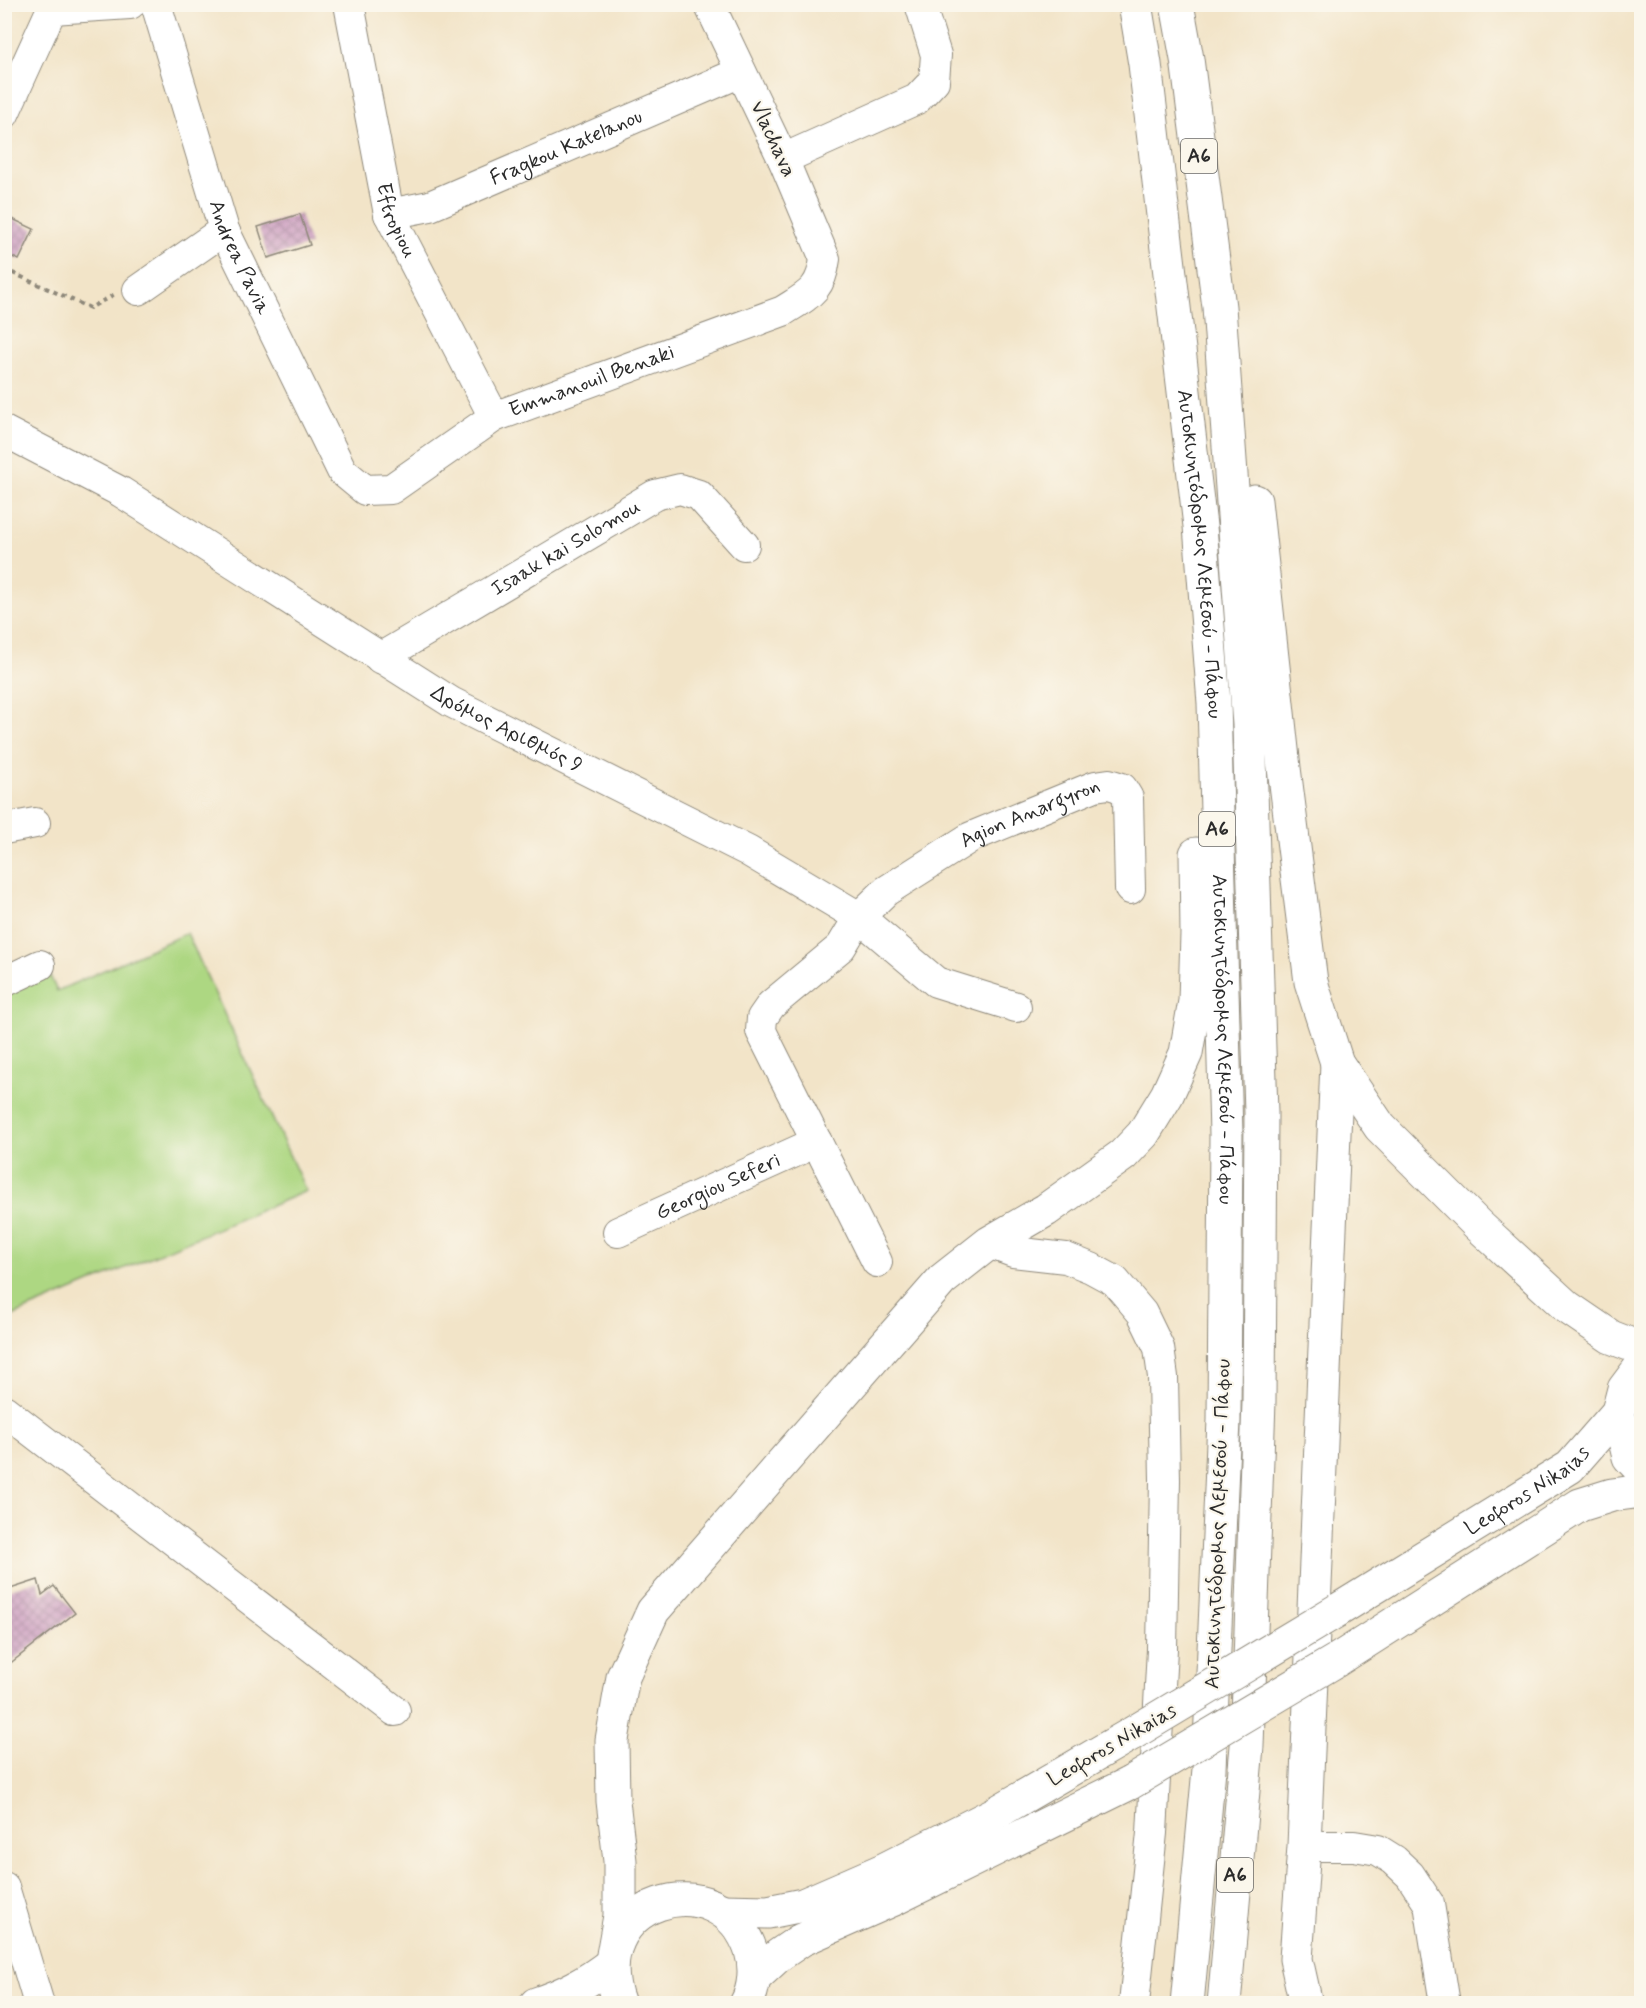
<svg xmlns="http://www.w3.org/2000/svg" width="1646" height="2008" viewBox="0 0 1646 2008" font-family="Mynerve,sans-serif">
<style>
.park{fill:#add782;stroke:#6c8156;stroke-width:1.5}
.building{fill:url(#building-cross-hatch)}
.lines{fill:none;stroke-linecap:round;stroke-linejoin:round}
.minor-casing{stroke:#8e887a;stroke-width:32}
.major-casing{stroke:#8e887a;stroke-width:35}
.highway-casing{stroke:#8e887a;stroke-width:35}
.path{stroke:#8e887a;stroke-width:4;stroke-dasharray:4.5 4.5;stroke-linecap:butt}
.minor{stroke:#fff;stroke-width:30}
.major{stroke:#fff;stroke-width:33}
.highway{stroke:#fff;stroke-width:33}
.major-bridge-casing{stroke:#8e887a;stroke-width:35;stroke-linecap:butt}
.major-bridge{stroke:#fff;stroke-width:33}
.labels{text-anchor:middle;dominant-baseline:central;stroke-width:4.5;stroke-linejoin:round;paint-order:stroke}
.shield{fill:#fbf7ec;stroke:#696865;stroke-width:1.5}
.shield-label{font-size:20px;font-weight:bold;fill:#2b2b2b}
.street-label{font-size:21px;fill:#2b2b2b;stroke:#fbf7ec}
</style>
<defs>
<pattern id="building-cross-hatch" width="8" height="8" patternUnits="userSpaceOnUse" patternTransform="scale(1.5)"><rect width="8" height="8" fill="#c998bd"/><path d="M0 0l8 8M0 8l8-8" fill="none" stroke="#a37c9a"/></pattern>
</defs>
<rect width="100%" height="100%" fill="#fbf7ec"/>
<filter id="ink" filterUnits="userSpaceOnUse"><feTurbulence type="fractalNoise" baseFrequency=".0167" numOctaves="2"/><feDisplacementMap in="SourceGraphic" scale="12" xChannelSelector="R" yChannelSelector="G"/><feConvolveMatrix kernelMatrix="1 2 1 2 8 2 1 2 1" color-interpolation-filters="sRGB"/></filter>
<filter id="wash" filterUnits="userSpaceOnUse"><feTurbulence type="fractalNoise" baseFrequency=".008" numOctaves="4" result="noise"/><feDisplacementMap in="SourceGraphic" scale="24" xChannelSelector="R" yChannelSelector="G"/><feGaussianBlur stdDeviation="1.35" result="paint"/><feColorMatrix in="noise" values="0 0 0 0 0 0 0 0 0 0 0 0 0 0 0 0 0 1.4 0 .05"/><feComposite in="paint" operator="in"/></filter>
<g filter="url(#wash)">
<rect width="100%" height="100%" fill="#f2e4c8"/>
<path class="park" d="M 187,933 L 306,1191 L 5,1319 L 5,990 L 48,972 L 57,991 Z"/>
<g id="blocks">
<path class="building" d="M 300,214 L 310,245 L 268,258 L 258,227 Z
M 4,215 L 34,229 L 19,260 L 4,253 Z
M 38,1580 L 42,1595 L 54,1586 L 75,1613 L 4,1668 L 4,1591 Z"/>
</g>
</g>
<g filter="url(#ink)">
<use href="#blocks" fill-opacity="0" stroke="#8e887a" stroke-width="1.5"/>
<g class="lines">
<g class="minor-casing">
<g id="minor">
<path id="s1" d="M 156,4 L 224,230 L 342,471 L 365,490 L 391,489 L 494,417 L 783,311 C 808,295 821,291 825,259 L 783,159 L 709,4"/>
<path id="s2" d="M 349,4 L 389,214 L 494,417"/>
<path d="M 52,9 L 130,4"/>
<path d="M 4,114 L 54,4"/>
<path d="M 783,159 L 917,99 L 934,81 L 936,55 L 920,4"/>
<path id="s3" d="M 389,214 L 430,206 L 741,72"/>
<path d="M 138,290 L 224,230"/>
<path id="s4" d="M 4,431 L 121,492 L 451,702 L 748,851 L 859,917 L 936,982 L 1016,1007"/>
<path id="s5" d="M 380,658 L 655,495 L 680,489 L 699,495 L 744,545"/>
<path d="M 4,829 L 35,823"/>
<path d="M 4,982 L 40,965"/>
<path id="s6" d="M 618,1232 L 817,1142"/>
<path d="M 989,1243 L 1013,1252 L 1066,1258 L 1091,1268 L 1115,1281 L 1142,1313 L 1159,1348 L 1163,1377 L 1165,1480 L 1162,1649 L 1152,1833 L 1134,2004"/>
<path id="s7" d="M 877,1262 L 761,1031 L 762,1018 L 771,1005 L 841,947 L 859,917 L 886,891 L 971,837 L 1095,786 L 1109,784 L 1122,788 L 1128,798 L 1130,889"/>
<path d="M 4,1410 L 395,1711"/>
<path d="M 1304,1846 L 1354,1846 L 1378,1850 L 1394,1860 L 1410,1875 L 1429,1904 L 1445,2004"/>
<path d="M 4,1887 L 39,2004"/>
</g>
</g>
<g class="major-casing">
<g id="major">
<path d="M 1642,1365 L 1624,1389 L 1618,1412 L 1629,1457 L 1642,1471"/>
<path id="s8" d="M 1338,1610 L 1570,1467 L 1618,1412"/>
<path d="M 1337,1660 L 1580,1505 L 1612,1495 L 1642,1491"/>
<path d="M 723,1911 L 768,1912 L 803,1905 L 881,1871 L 994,1814 L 1133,1733"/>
<path d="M 755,1977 L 779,1955 L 801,1940 L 892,1900 L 1130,1783"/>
<path d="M 536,2004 C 566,1994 586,1983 612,1963"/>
<path d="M 619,2004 C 580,1901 720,1858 751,1951 C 756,1967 755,1988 746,2004"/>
</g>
</g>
<g class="highway-casing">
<g id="highway">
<path id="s9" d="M 1135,4 L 1145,64 L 1200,526 L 1214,703 L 1226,1134 L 1224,1420 L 1211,1719 L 1209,1769 L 1187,2004"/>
<path d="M 1177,4 L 1187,59 L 1219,307 L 1249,725 L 1261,1113 L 1259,1401 L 1247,1746 L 1224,2004"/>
<path d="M 1255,501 L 1284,768 L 1311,982 L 1337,1063 L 1380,1127 L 1478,1225 L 1567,1307 L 1611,1337 L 1642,1349"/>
<path d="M 613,1955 L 620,1916 L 620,1861 L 613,1801 L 612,1740 L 623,1677 L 653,1611 L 942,1280 L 989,1243 L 1046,1210 L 1123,1155 L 1143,1134 L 1167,1095 L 1186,1053 L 1195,1001 L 1197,934 L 1196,854"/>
<path d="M 1306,2004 L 1296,1959 L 1304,1846 L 1337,1063"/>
</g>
</g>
<path class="path" d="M 4,269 L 90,308 L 115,294"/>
<use href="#minor" class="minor"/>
<use href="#major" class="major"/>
<use href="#highway" class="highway"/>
<g class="major-bridge-casing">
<path id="major-bridge" d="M 1133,1733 L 1338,1610
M 1130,1783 L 1337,1660"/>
</g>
<use href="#major-bridge" class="major-bridge"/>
</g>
</g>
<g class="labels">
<g class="shield">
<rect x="1181" y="139" width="36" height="34" rx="4.5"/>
<rect x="1199" y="812" width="36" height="34" rx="4.5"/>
<rect x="1217" y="1858" width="36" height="34" rx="4.5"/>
</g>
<g class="shield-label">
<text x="1199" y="156">A6</text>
<text x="1217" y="829">A6</text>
<text x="1235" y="1875">A6</text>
</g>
<g class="street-label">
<text transform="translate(773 139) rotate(65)">Vlachava</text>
<text stroke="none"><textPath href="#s3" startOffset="190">Fragkou Katelanou</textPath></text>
<text stroke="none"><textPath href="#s2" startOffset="222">Eftropiou</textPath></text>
<text stroke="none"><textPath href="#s1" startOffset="267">Andrea Pavia</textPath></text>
<text stroke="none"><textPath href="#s1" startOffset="790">Emmanouil Benaki</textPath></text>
<text stroke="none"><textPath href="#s5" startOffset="216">Isaak kai Solomou</textPath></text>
<text stroke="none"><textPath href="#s9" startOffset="554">Αυτοκινητόδρομος Λεμεσού - Πάφου</textPath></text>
<text stroke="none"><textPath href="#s4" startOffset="585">Δρόμος Αριθμός 9</textPath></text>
<text stroke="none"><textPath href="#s7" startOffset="615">Agion Anargyron</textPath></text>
<text stroke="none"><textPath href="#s9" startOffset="1040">Αυτοκινητόδρομος Λεμεσού - Πάφου</textPath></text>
<text stroke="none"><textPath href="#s6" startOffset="110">Georgiou Seferi</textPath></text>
<text stroke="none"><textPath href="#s8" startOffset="224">Leoforos Nikaias</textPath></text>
<text transform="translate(1218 1524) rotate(-88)">Αυτοκινητόδρομος Λεμεσού - Πάφου</text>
<text transform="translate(1112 1745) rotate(-30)">Leoforos Nikaias</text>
</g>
</g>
<rect width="1646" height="2008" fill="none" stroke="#fbf7ec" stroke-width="24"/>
</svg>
